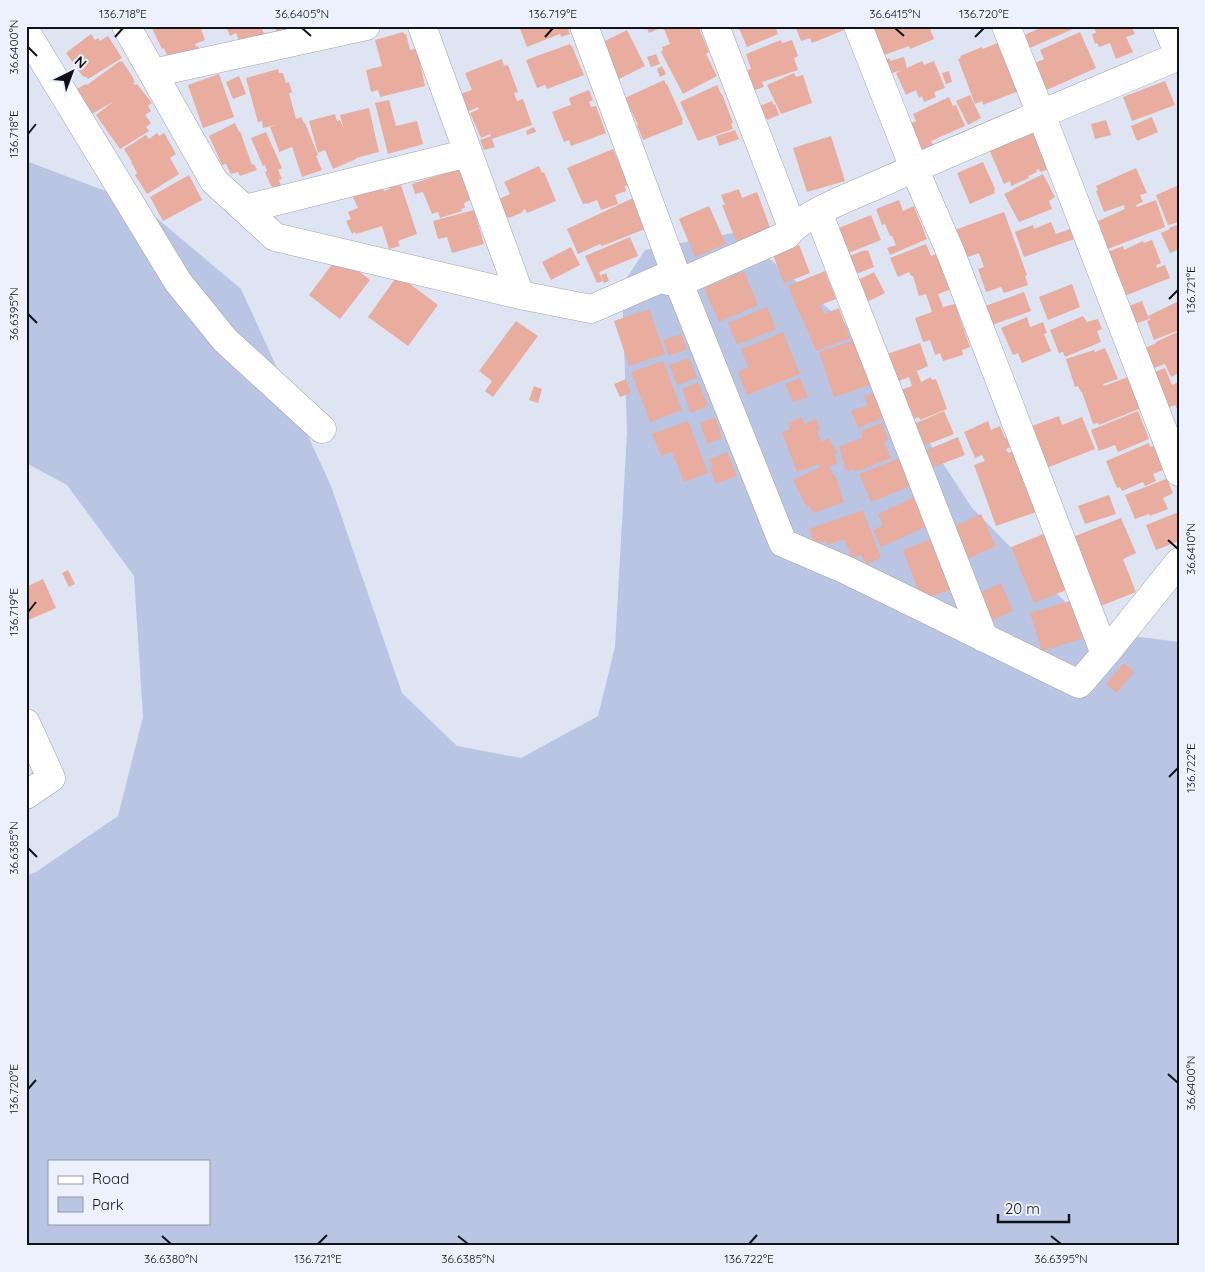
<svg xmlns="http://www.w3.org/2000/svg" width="1205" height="1272" viewBox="0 0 1205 1272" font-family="Quicksand,sans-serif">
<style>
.green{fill:#b9c5e3;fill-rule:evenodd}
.building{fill:#e8ad9e}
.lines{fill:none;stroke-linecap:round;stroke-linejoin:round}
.minor-casing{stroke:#9ea3b1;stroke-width:29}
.minor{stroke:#fff;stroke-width:28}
.ticks{fill:none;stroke:#111318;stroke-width:2}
.neatline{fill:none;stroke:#111318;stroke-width:2}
.ticks-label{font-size:12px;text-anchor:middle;fill:#111318}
</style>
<rect width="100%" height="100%" fill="#dee4f2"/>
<path class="green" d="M 26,161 L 140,204 L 241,289 L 331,486 L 402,693 L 457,746 L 521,758 L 598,716 L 615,647 L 627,432 L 622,285 L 645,250 L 738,232 L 844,322 L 914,419 L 972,508 L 1094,631 L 1179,642 L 1179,1246 L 26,1246 L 26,876 L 36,872 L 118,816 L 143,717 L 134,576 L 67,485 L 26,463 ZM 49,1161 L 209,1161 L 209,1223 L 49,1223 Z"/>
<path class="building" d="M 151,26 L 200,26 L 205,40 L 195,44 L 196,47 L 198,46 L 199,49 L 169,60 L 164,48 L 162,49 Z
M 226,26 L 261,26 L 267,41 L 241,45 L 236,33 L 230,36 Z
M 274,26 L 298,26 L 287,30 L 287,29 L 278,34 Z
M 519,26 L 567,26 L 570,34 L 561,37 L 560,34 L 527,47 Z
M 646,26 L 698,26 L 709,52 L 706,54 L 717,76 L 683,94 L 661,52 L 663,50 L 662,47 L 670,44 L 665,31 L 662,27 L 649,33 Z
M 738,26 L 775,26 L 778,34 L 747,47 Z
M 795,26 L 846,26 L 847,29 L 812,43 L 810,38 L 801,41 Z
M 875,26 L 929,26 L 934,39 L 910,49 L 909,46 L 884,55 L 871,28 Z
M 1045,26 L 1080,26 L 1025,50 L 1020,37 Z
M 1094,26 L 1136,26 L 1132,28 L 1135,34 L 1126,37 L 1133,52 L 1116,59 L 1110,43 L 1099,47 L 1097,43 L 1095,44 L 1092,34 L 1096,33 Z
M 627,30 L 645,66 L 619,79 L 601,43 Z
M 403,32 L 404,34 L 406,34 L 410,50 L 416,49 L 418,53 L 425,86 L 380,97 L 378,90 L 371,92 L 366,70 L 382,66 L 375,40 Z
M 1080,32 L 1096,68 L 1040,93 L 1028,66 L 1044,59 L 1040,50 Z
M 91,34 L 95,40 L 98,38 L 100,41 L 108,36 L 122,58 L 88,79 L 85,76 L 84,77 L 81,74 L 66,53 Z
M 781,40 L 782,43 L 792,40 L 798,56 L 794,58 L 798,70 L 762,82 L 764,87 L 752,91 L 746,71 L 751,69 L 746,54 Z
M 1000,42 L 1021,90 L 983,105 L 982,101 L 975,104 L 958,59 L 961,58 L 960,56 L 982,47 L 983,49 Z
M 570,44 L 571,46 L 572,46 L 584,75 L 547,89 L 545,85 L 537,88 L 526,60 Z
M 656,54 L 660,64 L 651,67 L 647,57 Z
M 904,57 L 907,68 L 922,61 L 924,65 L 934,61 L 945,88 L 934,92 L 936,97 L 924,102 L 922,96 L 919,98 L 916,90 L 906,95 L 896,73 L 902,70 L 889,74 L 885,60 L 890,58 L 890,61 Z
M 502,59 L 504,66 L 508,65 L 518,92 L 514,93 L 517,101 L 523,99 L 532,125 L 492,139 L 495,147 L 484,150 L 480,140 L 491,136 L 490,134 L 481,138 L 470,113 L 479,109 L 478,107 L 467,112 L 460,94 L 472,90 L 465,73 Z
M 120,61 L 121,62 L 122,61 L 132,76 L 135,82 L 133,83 L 135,85 L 137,84 L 152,103 L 148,106 L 151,111 L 145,115 L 151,123 L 146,127 L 149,131 L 120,149 L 96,115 L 114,101 L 92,114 L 77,89 L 86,84 L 87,85 Z
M 662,66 L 666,74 L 660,77 L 657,69 Z
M 278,69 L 279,73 L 283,73 L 286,83 L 289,82 L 292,93 L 289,93 L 296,119 L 301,117 L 304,123 L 305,123 L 318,155 L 316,156 L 322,170 L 302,177 L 292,147 L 279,152 L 278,148 L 270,127 L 280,124 L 263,128 L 262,121 L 258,122 L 246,78 Z
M 949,71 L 952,82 L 946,84 L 942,73 Z
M 794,73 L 796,77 L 803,75 L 812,103 L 781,114 L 767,85 Z
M 219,74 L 234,117 L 203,128 L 188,85 Z
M 239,76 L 246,94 L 233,99 L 226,82 Z
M 664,80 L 666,84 L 667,84 L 683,120 L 682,120 L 683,124 L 643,140 L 637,126 L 638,125 L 625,98 Z
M 1165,81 L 1175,105 L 1132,121 L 1123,97 Z
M 717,85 L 721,94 L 722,94 L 733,123 L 731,124 L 733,129 L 698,141 L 680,102 Z
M 589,90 L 593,100 L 589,102 L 591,107 L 596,106 L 606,133 L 571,146 L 569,140 L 564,142 L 552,112 L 571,105 L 569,98 Z
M 970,95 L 981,118 L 968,125 L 956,101 Z
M 949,97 L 953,106 L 956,105 L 965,126 L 931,141 L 933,145 L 920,150 L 909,124 L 916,121 L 913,114 Z
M 389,100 L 396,126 L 417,121 L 423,144 L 388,154 L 375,103 Z
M 772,101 L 773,105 L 775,104 L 779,115 L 767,120 L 766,118 L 760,121 L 755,108 Z
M 369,108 L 379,152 L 356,158 L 356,159 L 333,169 L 325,150 L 318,153 L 309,121 L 335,114 L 337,121 L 340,120 L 344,130 L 340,115 Z
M 1152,117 L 1158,132 L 1137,141 L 1131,126 Z
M 1106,120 L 1111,135 L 1095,139 L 1091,124 Z
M 235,123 L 239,132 L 240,131 L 252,165 L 254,164 L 257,170 L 240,176 L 238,172 L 231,174 L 226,164 L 222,165 L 209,136 Z
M 534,127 L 536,132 L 527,135 L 526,131 Z
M 735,130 L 739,139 L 719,146 L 716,136 Z
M 1032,130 L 1049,169 L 1040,172 L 1039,169 L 1036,170 L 1037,172 L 1028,176 L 1029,178 L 1011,186 L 1010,181 L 1004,184 L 989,149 Z
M 266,132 L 282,168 L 278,170 L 282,179 L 279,180 L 281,185 L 273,188 L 270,184 L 265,172 L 267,171 L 265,165 L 263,166 L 251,138 Z
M 157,133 L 159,136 L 164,133 L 176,154 L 170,158 L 179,174 L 147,194 L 135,175 L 137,173 L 131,162 L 132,162 L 124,149 L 146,135 L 149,139 Z
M 831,136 L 845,181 L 807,192 L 793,148 Z
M 613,149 L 629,185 L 625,186 L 626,191 L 615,195 L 618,204 L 601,210 L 597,200 L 587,204 L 587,203 L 583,204 L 567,168 Z
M 983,162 L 995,189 L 994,190 L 995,193 L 970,204 L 957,173 Z
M 539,166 L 542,173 L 544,172 L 556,201 L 527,213 L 525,209 L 522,211 L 523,212 L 509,218 L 508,217 L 506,218 L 497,200 L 510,194 L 504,182 Z
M 460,168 L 472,199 L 464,203 L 465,208 L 461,209 L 462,211 L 440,218 L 438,212 L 432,214 L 423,192 L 415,194 L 412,184 Z
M 1136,168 L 1147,193 L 1140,195 L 1143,202 L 1136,205 L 1137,207 L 1156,200 L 1165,227 L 1105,250 L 1097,230 L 1101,228 L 1098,221 L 1125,209 L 1124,205 L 1104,212 L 1096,191 L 1098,190 L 1096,186 Z
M 1043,174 L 1055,197 L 1049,201 L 1052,209 L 1019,222 L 1004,194 L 1014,189 L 1013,189 Z
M 189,175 L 202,200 L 163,221 L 150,197 Z
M 380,182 L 384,191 L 390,189 L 389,187 L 396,184 L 397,186 L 401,185 L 417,234 L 398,241 L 400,246 L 389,249 L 382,226 L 356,234 L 355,232 L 352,234 L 346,221 L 351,219 L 348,212 L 358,208 L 352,195 Z
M 1179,185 L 1179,222 L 1168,225 L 1156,195 Z
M 739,189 L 742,198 L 757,192 L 772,233 L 738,246 L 722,205 L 725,205 L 721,195 Z
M 633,198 L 645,229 L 602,246 L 600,244 L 578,254 L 567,229 Z
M 899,200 L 903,211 L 914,206 L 927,239 L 890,255 L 887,248 L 896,245 L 892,236 L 890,236 L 885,224 L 882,225 L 876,209 Z
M 709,206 L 726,244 L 695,257 L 679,219 Z
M 474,210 L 484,244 L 452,253 L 447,237 L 438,239 L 433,221 Z
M 1004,212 L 1027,275 L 1025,276 L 1028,285 L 1004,293 L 1001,287 L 986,292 L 978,269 L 984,267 L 979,253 L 962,259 L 952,231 Z
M 871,215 L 881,240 L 846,254 L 836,229 Z
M 1051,222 L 1056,234 L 1073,228 L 1077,238 L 1024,257 L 1015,232 L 1033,225 L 1034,229 Z
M 1179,224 L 1179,251 L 1177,251 L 1177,250 L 1170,253 L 1161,233 L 1170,229 L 1169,228 Z
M 630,237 L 638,256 L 599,272 L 603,281 L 597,283 L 585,256 Z
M 1152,240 L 1161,263 L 1156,265 L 1157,268 L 1165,265 L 1170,278 L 1122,297 L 1117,286 L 1122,284 L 1112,260 L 1105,253 L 1123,246 L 1124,250 L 1143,241 L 1144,243 Z
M 926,244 L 931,256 L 936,254 L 952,289 L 938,294 L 943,307 L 955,304 L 970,347 L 962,350 L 963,355 L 943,361 L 940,353 L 935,355 L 930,340 L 923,342 L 915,318 L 932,312 L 926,294 L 919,296 L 913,276 L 911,276 L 909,272 L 898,277 L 890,258 Z
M 799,245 L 810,273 L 784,283 L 773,255 Z
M 571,247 L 580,265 L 551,280 L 542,262 Z
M 865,250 L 866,251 L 868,250 L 874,267 L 856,274 L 849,256 Z
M 334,262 L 352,266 L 370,280 L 340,319 L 309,295 Z
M 744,271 L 758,305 L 719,322 L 704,288 Z
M 825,271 L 836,299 L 820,305 L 824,314 L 839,308 L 850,338 L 816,351 L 800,313 L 799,313 L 788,286 Z
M 874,272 L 885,293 L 865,303 L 854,282 Z
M 606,273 L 609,281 L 604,283 L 601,275 Z
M 398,275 L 438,305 L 408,346 L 368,317 Z
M 1072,284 L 1080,307 L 1048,320 L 1039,297 Z
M 1024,292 L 1031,311 L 992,325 L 985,306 Z
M 1142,301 L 1149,319 L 1132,325 L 1126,307 Z
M 1179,301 L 1179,330 L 1154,340 L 1147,321 L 1150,320 L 1148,316 Z
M 767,307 L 776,329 L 737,345 L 728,323 Z
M 649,309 L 665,354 L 629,366 L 614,321 Z
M 1083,316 L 1087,322 L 1098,319 L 1102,329 L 1097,331 L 1101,342 L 1065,357 L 1063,352 L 1059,353 L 1050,330 Z
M 1027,317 L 1030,327 L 1043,322 L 1047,333 L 1044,334 L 1051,351 L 1022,363 L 1018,353 L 1013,355 L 1001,328 Z
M 516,321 L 538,336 L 493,397 L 485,391 L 492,381 L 479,371 Z
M 1179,331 L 1179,373 L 1171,377 L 1165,364 L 1151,369 L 1143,349 L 1156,343 L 1156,342 Z
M 783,332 L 800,374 L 747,395 L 738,372 L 748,367 L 741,349 Z
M 681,334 L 687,349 L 669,356 L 663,340 Z
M 861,338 L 876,383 L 834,397 L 819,352 Z
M 920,343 L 928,366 L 917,371 L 921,382 L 931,377 L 932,380 L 936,379 L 947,409 L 920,420 L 919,417 L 914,419 L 901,390 L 912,386 L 909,377 L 894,383 L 881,356 Z
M 1105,348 L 1118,379 L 1103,384 L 1104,386 L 1128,377 L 1144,407 L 1099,425 L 1098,423 L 1093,424 L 1082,392 L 1081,392 L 1078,386 L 1075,387 L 1066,359 L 1094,350 L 1095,352 Z
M 689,358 L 697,378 L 677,385 L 669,365 Z
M 663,361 L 682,410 L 650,422 L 631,372 Z
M 1165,368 L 1172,385 L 1179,382 L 1179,413 L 1175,405 L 1164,409 L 1152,373 Z
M 800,378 L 808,397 L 793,402 L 785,384 Z
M 626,379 L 631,393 L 620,397 L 614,384 Z
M 698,382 L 708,406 L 691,413 L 682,389 Z
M 534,386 L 542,389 L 538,403 L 529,400 Z
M 873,393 L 878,404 L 880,403 L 885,417 L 858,428 L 851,411 L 868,405 L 864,396 Z
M 944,411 L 954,434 L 923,446 L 914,424 Z
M 1138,411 L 1149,439 L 1118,452 L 1115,445 L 1099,451 L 1091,430 Z
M 1059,416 L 1062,425 L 1082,417 L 1095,449 L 1044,469 L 1032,426 Z
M 715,417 L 722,438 L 707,444 L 700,423 Z
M 801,417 L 805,424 L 816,419 L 820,430 L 817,431 L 821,442 L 829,438 L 837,453 L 834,454 L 838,463 L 829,467 L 833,474 L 834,474 L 841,491 L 840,492 L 844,502 L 813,513 L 810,506 L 807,508 L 793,480 L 820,467 L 819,464 L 797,472 L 782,432 L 790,429 L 788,424 Z
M 688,421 L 708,473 L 684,482 L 672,452 L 661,456 L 652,434 Z
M 988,421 L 991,430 L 1000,426 L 1005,438 L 1009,437 L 1013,446 L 1006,449 L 1008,453 L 1013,451 L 1036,512 L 996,526 L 974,465 L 985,461 L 982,455 L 975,458 L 964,432 Z
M 882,423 L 888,440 L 884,442 L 891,458 L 855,472 L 854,469 L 846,471 L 839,447 L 863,437 L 861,431 Z
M 958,437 L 965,455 L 928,469 L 922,452 Z
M 1149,443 L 1150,447 L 1156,445 L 1165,469 L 1153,474 L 1156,481 L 1145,486 L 1143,482 L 1122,491 L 1120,487 L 1117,488 L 1106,461 Z
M 727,452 L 737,476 L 716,484 L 710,468 L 713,468 L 709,459 Z
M 907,455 L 918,483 L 871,502 L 859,474 Z
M 1166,479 L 1167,479 L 1173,493 L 1163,498 L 1168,509 L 1150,516 L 1149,514 L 1135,519 L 1125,495 Z
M 919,495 L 932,524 L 881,547 L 873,530 L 883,525 L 878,514 Z
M 1109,495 L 1116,514 L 1085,524 L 1078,506 Z
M 863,510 L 881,558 L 866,564 L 861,555 L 852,558 L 844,539 L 827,545 L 826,541 L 818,543 L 817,541 L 814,542 L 809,529 Z
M 1179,512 L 1179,541 L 1156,550 L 1146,525 Z
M 981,514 L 996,546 L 961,562 L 946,530 Z
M 1121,518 L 1136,553 L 1123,559 L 1136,592 L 1093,609 L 1065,540 Z
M 1046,533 L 1069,589 L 1034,603 L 1011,547 Z
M 932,539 L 952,589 L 922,600 L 903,550 Z
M 68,570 L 75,584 L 69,587 L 62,573 Z
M 43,579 L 56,608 L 26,621 L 26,587 Z
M 1001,583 L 1013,611 L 989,622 L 977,594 Z
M 1070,601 L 1082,639 L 1042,651 L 1030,613 Z
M 1124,663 L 1134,672 L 1116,693 L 1106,684 Z"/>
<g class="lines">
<g class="minor-casing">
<path id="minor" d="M 126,26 L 214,181 L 275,237 L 520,295 L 591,309 L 660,279 L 679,283 L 787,235 C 802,214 855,195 879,184 C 978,140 1079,98 1179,56
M 422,26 L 520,295
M 584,26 L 679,283 L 783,543 L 846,570 L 1079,684 L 1105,654 L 1179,562
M 715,26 L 792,227
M 858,26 L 914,168 L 950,251 L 1105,654
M 1006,26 L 1041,114 L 1179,472
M 1167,26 L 1179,55
M 26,32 L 178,282 L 225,340 L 322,429
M 153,73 L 366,26
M 245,209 L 468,153
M 818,212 L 984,638
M 26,723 L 51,778 L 26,795"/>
</g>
<use href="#minor" class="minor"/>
</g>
<path class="ticks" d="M 302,28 L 311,36M 895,28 L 904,36M 115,37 L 123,28M 545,37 L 553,28M 975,37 L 984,28M 28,47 L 37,56M 28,134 L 36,124M 1169,299 L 1178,290M 28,314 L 37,323M 1168,540 L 1178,549M 28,612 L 36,602M 1169,777 L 1178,768M 28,848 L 37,857M 1168,1074 L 1178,1083M 28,1089 L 36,1080M 162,1236 L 171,1244M 458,1236 L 468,1244M 1051,1236 L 1061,1244M 318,1244 L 327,1235M 749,1244 L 757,1235"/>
<rect width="1205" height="1272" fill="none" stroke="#edf1fd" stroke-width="55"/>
<rect x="48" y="1160" width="162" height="65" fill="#edf1fd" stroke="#9598a1"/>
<rect x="58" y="1176" width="25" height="8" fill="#ffffff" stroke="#9598a1"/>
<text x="92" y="1184" font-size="15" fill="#111318">Road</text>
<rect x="58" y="1197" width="25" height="15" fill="#b9c5e3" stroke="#9598a1"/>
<text x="92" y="1210" font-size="15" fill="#111318">Park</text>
<g transform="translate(72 72) rotate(42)" stroke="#edf1fd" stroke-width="4" paint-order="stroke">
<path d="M0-4L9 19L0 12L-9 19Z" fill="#111318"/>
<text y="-8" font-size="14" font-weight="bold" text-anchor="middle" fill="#111318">N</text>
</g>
<path d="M998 1214v8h71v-8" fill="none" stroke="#111318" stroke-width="2.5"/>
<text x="1005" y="1214" font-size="15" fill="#111318" stroke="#edf1fd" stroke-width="4" paint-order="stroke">20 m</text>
<rect x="28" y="28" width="1150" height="1216" class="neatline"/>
<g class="ticks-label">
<text x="123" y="18">136.718°E</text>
<text x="302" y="18">36.6405°N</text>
<text x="553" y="18">136.719°E</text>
<text x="895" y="18">36.6415°N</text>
<text x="984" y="18">136.720°E</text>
<text transform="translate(14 47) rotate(-90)" y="4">36.6400°N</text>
<text transform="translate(14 134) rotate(-90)" y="4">136.718°E</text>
<text transform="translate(1191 290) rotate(-90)" y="4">136.721°E</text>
<text transform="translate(14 314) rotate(-90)" y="4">36.6395°N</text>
<text transform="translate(1191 549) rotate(-90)" y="4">36.6410°N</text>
<text transform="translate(14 612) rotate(-90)" y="4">136.719°E</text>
<text transform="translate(1191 768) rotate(-90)" y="4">136.722°E</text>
<text transform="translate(14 848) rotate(-90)" y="4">36.6385°N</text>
<text transform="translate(1191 1083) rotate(-90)" y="4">36.6400°N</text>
<text transform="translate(14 1089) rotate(-90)" y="4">136.720°E</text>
<text x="171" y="1263">36.6380°N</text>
<text x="318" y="1263">136.721°E</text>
<text x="468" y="1263">36.6385°N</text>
<text x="749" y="1263">136.722°E</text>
<text x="1061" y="1263">36.6395°N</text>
</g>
</svg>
